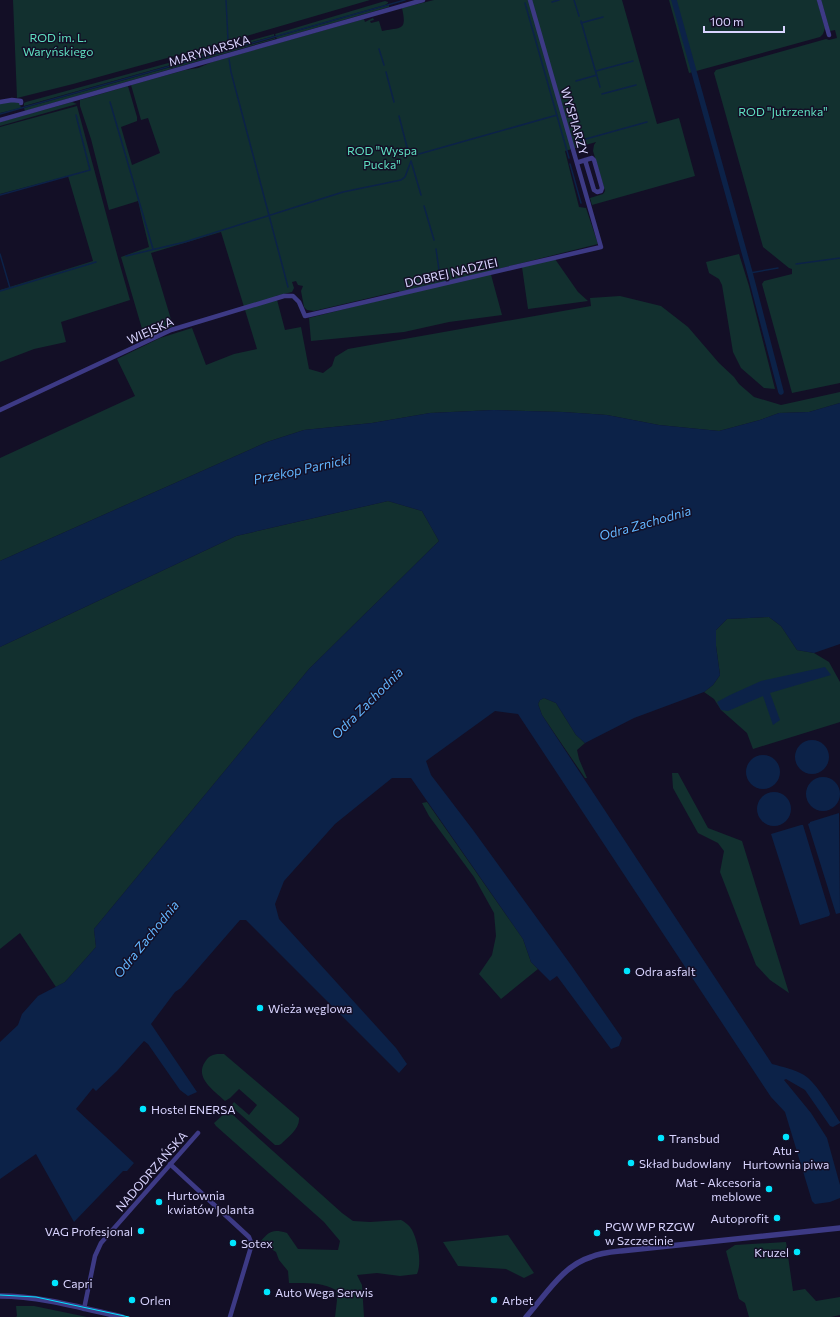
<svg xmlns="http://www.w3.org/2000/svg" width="840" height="1317" viewBox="0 0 840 1317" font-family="Commissioner,sans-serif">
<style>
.green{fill:#12302f}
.water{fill:#0c2248}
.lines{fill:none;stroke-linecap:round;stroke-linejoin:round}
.stream{stroke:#0c2248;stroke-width:1.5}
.canal{stroke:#0c2248;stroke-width:5.5}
.minor{stroke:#3d3a85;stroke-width:4.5}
.tertiary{stroke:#3d3a85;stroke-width:5.5}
.tram{stroke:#00e5ff;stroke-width:1}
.poi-dot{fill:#00e5ff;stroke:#130f26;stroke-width:1.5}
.labels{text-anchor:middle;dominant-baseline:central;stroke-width:3;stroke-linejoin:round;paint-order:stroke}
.park-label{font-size:12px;fill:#5fe0c0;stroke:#130f26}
.street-label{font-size:12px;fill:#d9d4ff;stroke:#130f26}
.poi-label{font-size:12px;fill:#d9d4ff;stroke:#130f26;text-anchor:start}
.water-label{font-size:13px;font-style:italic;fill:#62b6ff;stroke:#130f26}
</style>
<rect width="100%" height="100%" fill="#130f26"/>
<path class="green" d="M 13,0 L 370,0 L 236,39 L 73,84 L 17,98 Z
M 434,0 L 622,0 L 657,124 L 679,118 L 695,176 L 592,205 L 590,198 L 603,194 L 605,191 L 593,151 L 594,145 L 596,142 L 565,151 L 579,207 L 586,208 L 598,244 L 490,271 L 502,315 L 449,322 L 404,332 L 311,341 L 309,318 L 400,295 L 399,291 L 314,311 L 307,310 L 304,307 L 301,291 L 303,286 L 298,285 L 296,281 L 292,282 L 294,288 L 292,292 L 276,296 L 285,330 L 301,327 L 309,369 L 323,373 L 332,366 L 335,357 L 348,349 L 591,306 L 590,298 L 620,296 L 661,306 L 688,327 L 719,363 L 734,377 L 739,384 L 754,397 L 781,405 L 840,392 L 840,403 L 809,412 L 779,413 L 760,420 L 719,431 L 659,425 L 607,415 L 563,412 L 494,410 L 430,413 L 372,423 L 304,430 L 267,442 L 0,561 L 0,458 L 135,396 L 117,359 L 160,338 L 192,328 L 206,365 L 234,354 L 257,349 L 221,232 L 151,253 L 173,326 L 145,339 L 121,257 L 149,247 L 138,201 L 109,210 L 91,139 L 80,106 L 80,100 L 128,86 L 137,117 L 137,121 L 121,127 L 132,165 L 160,153 L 148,118 L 141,120 L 131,85 L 185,70 L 198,68 L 212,62 L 364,19 L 365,22 L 373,18 L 374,20 L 370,21 L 371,23 L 379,21 L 382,31 C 402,27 407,31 402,8 Z
M 669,0 L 817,0 L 825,28 L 823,34 L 820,37 L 689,73 Z
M 821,0 L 840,0 L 840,383 L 792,393 L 762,284 L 764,281 L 792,274 L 792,269 L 789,268 L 763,247 L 714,73 L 716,70 L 826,39 L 829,40 L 837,38 L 835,30 L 830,31 Z
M 385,1 L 388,2 L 388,3 L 385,5 L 276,36 L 275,34 Z
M 389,5 L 389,7 L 277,39 L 276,37 Z
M 274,34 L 274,36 L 24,106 L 24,103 L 26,102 Z
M 275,38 L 275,39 L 25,111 L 24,108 Z
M 13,101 C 18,102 20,102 21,108 L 0,113 L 0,104 Z
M 72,102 L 77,104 L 0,126 L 0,122 Z
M 77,106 L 118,258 L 130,300 L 61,322 L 66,342 L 34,349 L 0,362 L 0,290 L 93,261 L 68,176 L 0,194 L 0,127 Z
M 739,254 L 749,286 L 775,389 L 764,388 L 741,368 L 733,352 L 722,285 L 719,279 L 709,273 L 706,262 Z
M 555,259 L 578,292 L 588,301 L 528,309 L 522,267 Z
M 388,501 L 422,511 L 439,541 L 309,669 L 94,929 L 96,947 L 65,982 L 56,987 L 20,933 L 0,949 L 0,647 L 236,536 Z
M 769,617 L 781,626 L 797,650 L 814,653 L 829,662 L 840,682 L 840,722 L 753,749 L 747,733 L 721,710 L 714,699 L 704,692 L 713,685 L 720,675 L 716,646 L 716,630 L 727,619 Z
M 544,698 L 556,703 L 576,735 L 585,743 L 577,750 L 579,759 L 587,778 L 585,778 L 542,715 L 538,704 L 540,700 Z
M 672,773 L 678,773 L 708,828 L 742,841 L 789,993 L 770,980 L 756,965 L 720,872 L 724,851 L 718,843 L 698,833 L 673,788 Z
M 427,802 L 523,939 L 531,962 L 538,969 L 501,999 L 479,974 L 492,955 L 496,936 L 494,913 L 474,877 L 429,816 L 422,803 Z
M 217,1054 L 224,1054 L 299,1118 C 300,1129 288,1137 281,1144 L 279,1145 L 275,1145 L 231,1106 L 234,1102 L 249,1115 L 257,1105 L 239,1089 L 230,1098 L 225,1101 C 215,1091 194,1078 205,1062 C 208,1057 211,1055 217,1054 Z
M 225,1113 L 233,1115 L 342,1213 L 353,1221 L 370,1222 L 401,1220 C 405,1222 410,1226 412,1230 C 418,1241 422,1263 417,1274 L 400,1276 L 377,1273 L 357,1275 L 362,1285 L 364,1317 L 335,1317 L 337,1300 L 336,1290 C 322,1282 305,1283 289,1283 L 288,1271 L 279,1260 L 276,1252 L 260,1242 C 270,1231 272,1229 287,1233 L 298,1249 L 338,1250 L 340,1241 L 324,1222 L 216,1126 L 214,1123 Z
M 508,1235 L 534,1273 L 524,1278 L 506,1269 L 458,1266 L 443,1242 Z
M 786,1242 L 793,1291 L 805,1289 L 816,1301 L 840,1297 L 840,1315 L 831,1317 L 749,1317 L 745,1303 L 739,1299 L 726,1251 L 735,1245 Z
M 16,1306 L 34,1306 L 87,1317 L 16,1317 L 17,1316 Z"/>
<path class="water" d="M 840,403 L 840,644 L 814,653 L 797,650 L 781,626 L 769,617 L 727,619 L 716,630 L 716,646 L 720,675 L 713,685 L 704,692 L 634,718 L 585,743 L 576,735 L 556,703 L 544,698 L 540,700 L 538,704 L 542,715 L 772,1064 C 783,1067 794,1069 804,1075 C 817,1083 831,1109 840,1122 L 840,1123 L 833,1127 L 830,1126 L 805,1090 L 786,1079 L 784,1080 L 811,1113 L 827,1138 L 840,1185 L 840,1198 L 830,1202 L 815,1204 L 812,1201 L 785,1112 L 771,1097 L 518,714 L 495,711 L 426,761 L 431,775 L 473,830 L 571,965 L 622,1038 L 619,1046 L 611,1049 L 557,976 L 550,981 L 531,962 L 523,939 L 411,778 L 392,778 L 335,824 L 284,881 L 275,904 L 279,919 L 396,1048 L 407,1064 L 399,1073 L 246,920 L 240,920 L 181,988 L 175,992 L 151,1024 L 197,1092 L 188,1096 L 180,1090 L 148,1044 L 144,1041 L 117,1071 L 96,1091 L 93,1088 L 76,1109 L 134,1163 L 127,1171 L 123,1171 L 74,1222 L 36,1154 L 0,1179 L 0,1042 L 18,1025 L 22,1014 L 38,996 L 65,982 L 96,947 L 94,929 L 309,669 L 439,541 L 422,511 L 388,501 L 236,536 L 0,647 L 0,561 L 267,442 L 304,430 L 372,423 L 430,413 L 494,410 L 563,412 L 607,415 L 659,425 L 719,431 L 760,420 L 779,413 L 809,412 Z
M 825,667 L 831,675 L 770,693 L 780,720 L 773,725 L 763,696 L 728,711 L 721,710 L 717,702 L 730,695 L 761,681 Z
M795 757a17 17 0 1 1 34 0a17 17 0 1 1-34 0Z
M746 772a17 17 0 1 1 34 0a17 17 0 1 1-34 0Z
M806 794a17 17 0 1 1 34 0a17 17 0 1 1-34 0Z
M757 809a17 17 0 1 1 34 0a17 17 0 1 1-34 0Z
M 839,813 L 840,913 L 836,914 L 808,824 L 810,823 L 810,822 Z
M 801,825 L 803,825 L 830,914 L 829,916 L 800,925 L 771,834 Z"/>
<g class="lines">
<path class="stream" d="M 226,0 L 228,40
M 574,0 L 579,16
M 552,2 L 559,0
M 525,3 L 569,158
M 581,21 L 600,87
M 581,23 L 603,17
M 379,49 L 384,65
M 229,59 L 231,72 L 288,287
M 596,71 L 633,61
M 386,72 L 394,102
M 576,81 L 597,75
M 602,94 L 636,85
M 110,102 L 153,249
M 0,114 L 405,0
M 399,116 L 408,151
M 575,142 L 647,122
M 419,154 L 557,115
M 411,161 L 421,195
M 570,164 L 581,203
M 0,195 L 90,170 L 76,115
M 424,206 L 434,240
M 436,249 L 439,270
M 0,254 L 10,288
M 126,256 L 185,242 L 343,192 L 401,180 L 405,177 L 411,161
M 796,264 L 840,258
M 750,273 L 778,268
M 0,291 L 96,262"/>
<path class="canal" d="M 674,0 L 750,273 L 781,392"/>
<path class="minor" d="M 819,0 L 829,35
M 0,102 L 12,100 L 21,101 L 21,103
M 0,120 L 423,0
M 579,162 L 592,158 L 594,160 L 602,188 L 601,191 L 597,192 L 594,190 L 585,160
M 0,410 L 171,330 L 284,296 L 293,296 L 299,302 L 305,316 L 601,247 L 530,0
M 170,1164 L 249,1237 L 251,1242 L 251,1247 L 230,1317
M 84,1309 L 95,1256 L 101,1243 L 198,1133"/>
<path class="tertiary" d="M 0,1296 C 41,1296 82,1308 122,1317
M 526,1317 C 545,1296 562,1266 591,1257 C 600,1253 611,1252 621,1251 L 840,1228"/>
<path class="tram" d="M 0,1295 L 36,1297 L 129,1317"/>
</g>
<g class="poi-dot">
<circle cx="627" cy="971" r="4"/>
<circle cx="260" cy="1008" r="4"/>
<circle cx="143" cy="1109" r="4"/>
<circle cx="786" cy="1137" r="4"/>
<circle cx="661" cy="1138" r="4"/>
<circle cx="631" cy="1163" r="4"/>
<circle cx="769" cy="1189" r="4"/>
<circle cx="159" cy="1202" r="4"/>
<circle cx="777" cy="1218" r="4"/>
<circle cx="141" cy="1231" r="4"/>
<circle cx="597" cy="1233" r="4"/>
<circle cx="233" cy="1243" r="4"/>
<circle cx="797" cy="1252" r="4"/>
<circle cx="55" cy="1283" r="4"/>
<circle cx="267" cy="1292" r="4"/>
<circle cx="132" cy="1300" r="4"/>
<circle cx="494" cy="1300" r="4"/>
</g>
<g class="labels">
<g class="park-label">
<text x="58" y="37">ROD im. L.<tspan x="58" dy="14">Waryńskiego</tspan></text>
<text x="783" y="111">ROD "Jutrzenka"</text>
<text x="382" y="150">ROD "Wyspa<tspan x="382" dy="14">Pucka"</tspan></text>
</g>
<g class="street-label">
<text transform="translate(209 50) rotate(-16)">MARYNARSKA</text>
<text transform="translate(575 121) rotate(74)">WYSPIARZY</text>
<text transform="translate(451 272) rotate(-13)">DOBREJ NADZIEI</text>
<text transform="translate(150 330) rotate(-24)">WIEJSKA</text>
<text transform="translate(151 1171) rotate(-49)">NADODRZAŃSKA</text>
</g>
<g class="poi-label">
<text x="635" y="971">Odra asfalt</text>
<text x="268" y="1008">Wieża węglowa</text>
<text x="151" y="1109">Hostel ENERSA</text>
<text x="669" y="1138">Transbud</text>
<text x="786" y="1150" text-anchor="middle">Atu -<tspan x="786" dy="14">Hurtownia piwa</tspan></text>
<text x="639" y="1163">Skład budowlany</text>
<text x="761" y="1182" text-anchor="end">Mat - Akcesoria<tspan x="761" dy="14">meblowe</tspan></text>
<text x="167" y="1195">Hurtownia<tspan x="167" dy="14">kwiatów Jolanta</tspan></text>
<text x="769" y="1218" text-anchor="end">Autoprofit</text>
<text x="605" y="1226">PGW WP RZGW<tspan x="605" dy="14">w Szczecinie</tspan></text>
<text x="133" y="1231" text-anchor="end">VAG Profesjonal</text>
<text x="241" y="1243">Sotex</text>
<text x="789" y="1252" text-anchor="end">Kruzel</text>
<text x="63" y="1283">Capri</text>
<text x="275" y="1292">Auto Wega Serwis</text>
<text x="140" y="1300">Orlen</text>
<text x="502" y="1300">Arbet</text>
</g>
<g class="water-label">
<text transform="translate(302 469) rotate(-12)">Przekop Parnicki</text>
<text transform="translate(645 523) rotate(-16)">Odra Zachodnia</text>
<text transform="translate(367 703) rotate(-45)">Odra Zachodnia</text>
<text transform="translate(146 939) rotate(-51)">Odra Zachodnia</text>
</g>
</g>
<path d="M704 26v6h80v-6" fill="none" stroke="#d9d4ff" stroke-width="2"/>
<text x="710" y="26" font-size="12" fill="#d9d4ff" stroke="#130f26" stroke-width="3" paint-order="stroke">100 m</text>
</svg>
